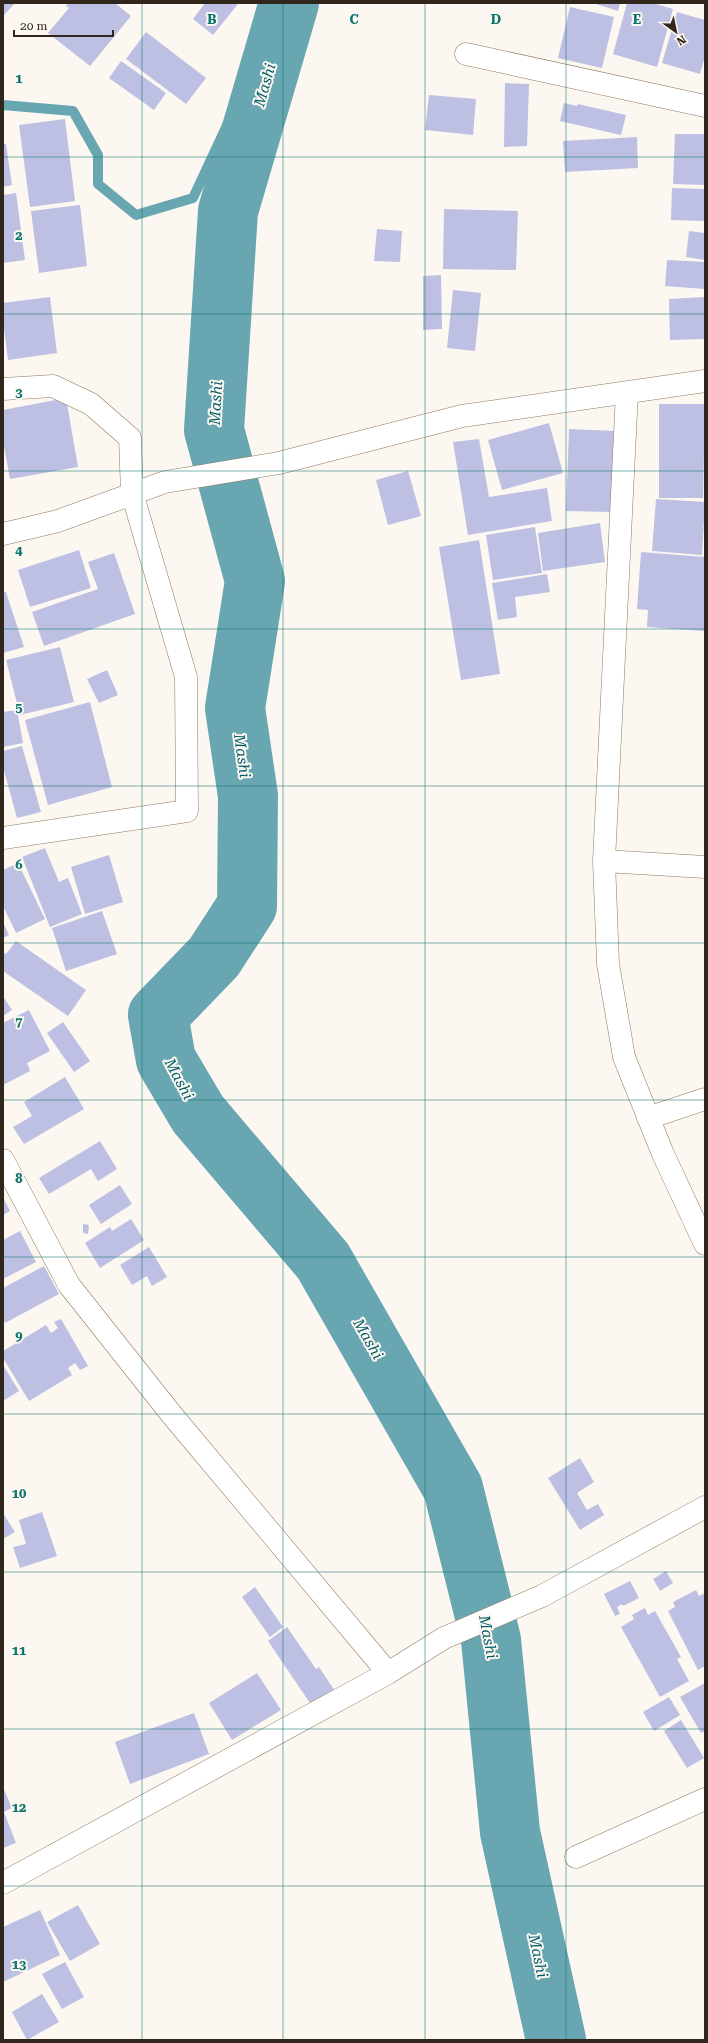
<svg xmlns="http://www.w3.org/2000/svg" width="708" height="2043" viewBox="0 0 708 2043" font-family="'Roboto Serif',serif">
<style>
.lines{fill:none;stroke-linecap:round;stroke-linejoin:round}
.stream{stroke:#68a6b2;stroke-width:10}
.river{stroke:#68a6b2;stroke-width:60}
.building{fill:#bdc0e2}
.minor-casing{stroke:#90795e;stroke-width:23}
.minor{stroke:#fff;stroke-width:22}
.grid{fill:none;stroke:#0f766e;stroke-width:1;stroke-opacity:0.55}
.labels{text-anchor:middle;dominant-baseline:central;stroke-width:4;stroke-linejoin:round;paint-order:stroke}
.water-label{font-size:15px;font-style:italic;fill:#005d6a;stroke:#fcf7f1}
.grid-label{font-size:13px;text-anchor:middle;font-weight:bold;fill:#0f766e;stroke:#fcf7f1;stroke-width:4;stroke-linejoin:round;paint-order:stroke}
</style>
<rect width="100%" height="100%" fill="#fcf7f1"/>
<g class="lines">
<path class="stream" d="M 3,105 L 73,111 L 98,155 L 98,184 L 136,215 L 193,198 L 284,3"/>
<path class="river" d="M 289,3 L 228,211 L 214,430 L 255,581 L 235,708 L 248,796 L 247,906 L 214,957 L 158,1015 L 166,1060 L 198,1114 L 323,1261 L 453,1488 L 491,1640 L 510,1832 L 556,2040"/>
</g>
<path class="building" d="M 3,3 L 15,3 L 4,15 Z
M 68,3 L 115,3 L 131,16 L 90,66 L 48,33 L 69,8 L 66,6 Z
M 205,3 L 237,3 L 238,4 L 213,35 L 193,19 Z
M 593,3 L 620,3 L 618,11 Z
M 627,3 L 653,3 L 673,9 L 657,67 L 613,54 Z
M 570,7 L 614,17 L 602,68 L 558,58 Z
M 677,12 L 705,20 L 705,56 L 700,74 L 662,63 Z
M 146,32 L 206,78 L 186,104 L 126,59 Z
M 121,61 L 166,93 L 154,110 L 109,78 Z
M 505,83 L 529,84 L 527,146 L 504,147 Z
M 429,95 L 476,99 L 473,135 L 425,130 Z
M 564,103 L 577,106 L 578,104 L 626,115 L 621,135 L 560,121 Z
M 65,119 L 75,201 L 30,207 L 19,125 Z
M 675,134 L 705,134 L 705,185 L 673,184 Z
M 637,137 L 638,168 L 565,172 L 563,141 Z
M 3,144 L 6,144 L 12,185 L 3,187 Z
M 672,188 L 705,189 L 705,221 L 671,220 Z
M 16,193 L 25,260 L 3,263 L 3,195 Z
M 80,205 L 87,266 L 39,273 L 31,211 Z
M 444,209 L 518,211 L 516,270 L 443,269 Z
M 377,229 L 402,231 L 400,262 L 374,261 Z
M 689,231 L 705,233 L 705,260 L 686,257 Z
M 667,260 L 705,262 L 705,289 L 665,286 Z
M 441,275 L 442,329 L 423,330 L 423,276 Z
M 453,290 L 481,293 L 475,351 L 447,348 Z
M 50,297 L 57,353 L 8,360 L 3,320 L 3,303 Z
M 705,297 L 705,339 L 670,340 L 669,299 Z
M 66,398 L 78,467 L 10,479 L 3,441 L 3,410 Z
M 659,404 L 705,404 L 703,498 L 659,498 Z
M 549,423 L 563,473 L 502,490 L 488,440 Z
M 569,429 L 614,431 L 611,512 L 566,511 Z
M 479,439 L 489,497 L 547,488 L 552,521 L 468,535 L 453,442 Z
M 408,471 L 421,516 L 388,525 L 376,480 Z
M 656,499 L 705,502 L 702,555 L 652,551 Z
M 600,523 L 605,562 L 543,571 L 538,533 Z
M 535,527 L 542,573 L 493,580 L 486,535 Z
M 479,540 L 500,674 L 461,680 L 439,547 Z
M 79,550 L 91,588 L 30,607 L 18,570 Z
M 641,552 L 705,557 L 705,631 L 647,627 L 648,610 L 637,609 Z
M 114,553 L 135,614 L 44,646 L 32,612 L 98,589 L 88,562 Z
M 547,574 L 550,592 L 515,597 L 517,617 L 498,620 L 492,583 Z
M 3,592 L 6,592 L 24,647 L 3,653 Z
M 60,647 L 74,702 L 20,715 L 6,660 Z
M 107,670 L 118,695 L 99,703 L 87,679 Z
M 90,702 L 112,787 L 48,805 L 25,720 Z
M 17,710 L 23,743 L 3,747 L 3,712 Z
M 22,746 L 41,812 L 17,818 L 3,767 L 3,751 Z
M 45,848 L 59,882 L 68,878 L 82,914 L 50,927 L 22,857 Z
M 109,855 L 123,902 L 85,914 L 71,867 Z
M 18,863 L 45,919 L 16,933 L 3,906 L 3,870 Z
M 102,911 L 117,954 L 66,971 L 52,928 Z
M 3,922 L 9,935 L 3,938 Z
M 16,941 L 86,990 L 68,1016 L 3,971 L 3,952 L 6,954 Z
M 3,996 L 12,1010 L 3,1016 Z
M 29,1010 L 50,1051 L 27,1063 L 30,1071 L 3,1085 L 3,1023 Z
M 63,1022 L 90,1061 L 74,1072 L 47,1033 Z
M 65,1077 L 84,1109 L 24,1144 L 13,1127 L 32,1116 L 24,1102 Z
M 100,1141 L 117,1169 L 98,1181 L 91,1169 L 49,1194 L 39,1178 Z
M 120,1185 L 132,1204 L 101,1224 L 89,1205 Z
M 3,1197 L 10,1211 L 3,1215 Z
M 131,1219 L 144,1240 L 100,1268 L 85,1243 L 110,1227 L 112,1231 Z
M 83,1224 L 89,1225 L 88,1234 L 83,1233 Z
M 20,1231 L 36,1262 L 3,1279 L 3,1240 Z
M 149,1247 L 167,1277 L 152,1286 L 147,1276 L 132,1285 L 120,1265 Z
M 44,1266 L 59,1294 L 5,1323 L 3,1319 L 3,1288 Z
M 61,1319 L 88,1366 L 80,1370 L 75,1363 L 68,1368 L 72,1375 L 29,1401 L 3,1358 L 3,1351 L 46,1325 L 51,1333 L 58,1328 L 54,1322 Z
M 3,1365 L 19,1391 L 3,1401 Z
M 580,1458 L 594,1482 L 577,1493 L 587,1510 L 598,1504 L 604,1515 L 580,1530 L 548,1478 Z
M 42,1512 L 57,1556 L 20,1568 L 13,1547 L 26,1544 L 19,1520 Z
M 3,1513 L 15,1532 L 3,1539 Z
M 666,1571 L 673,1583 L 660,1591 L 653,1579 Z
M 630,1581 L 639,1598 L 623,1606 L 622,1604 L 617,1607 L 620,1614 L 615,1616 L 604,1594 Z
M 255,1587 L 283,1627 L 270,1637 L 242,1597 Z
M 696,1590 L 699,1596 L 705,1593 L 705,1666 L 698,1670 L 668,1611 L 675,1607 L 673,1602 Z
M 645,1608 L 648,1615 L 655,1611 L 681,1657 L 677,1659 L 689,1681 L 660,1697 L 621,1627 L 634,1619 L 632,1615 Z
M 287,1627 L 316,1669 L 319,1667 L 335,1691 L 312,1706 L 268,1641 Z
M 257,1673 L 281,1710 L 232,1740 L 209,1703 Z
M 705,1683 L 705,1731 L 701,1733 L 680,1697 Z
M 669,1697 L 680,1715 L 654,1731 L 643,1712 Z
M 194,1713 L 209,1754 L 130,1784 L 115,1742 Z
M 681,1720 L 704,1758 L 687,1768 L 664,1731 Z
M 3,1787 L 12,1808 L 4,1812 L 16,1843 L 3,1848 Z
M 78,1905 L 100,1944 L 70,1961 L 47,1922 Z
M 40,1910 L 60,1955 L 3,1982 L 3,1927 Z
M 65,1962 L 84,1997 L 62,2009 L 42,1974 Z
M 42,1994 L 59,2022 L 27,2040 L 12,2012 Z"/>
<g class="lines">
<g class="minor-casing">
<path id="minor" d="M 466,54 L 705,106
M 3,389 L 53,386 L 91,404 L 130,438 L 132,493 L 186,677 L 187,811 L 3,838
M 627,392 L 604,861 L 608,964 L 624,1057 L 663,1154 L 705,1244
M 3,534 L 58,521 L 165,482 L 279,463 L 462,416 L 705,381
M 604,861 L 705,867
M 648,1118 L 705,1099
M 3,1160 L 69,1285 L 172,1415 L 388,1673
M 576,1857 L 705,1799
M 3,1883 L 388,1673 L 444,1638 L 542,1596 L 705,1507"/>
</g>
<use href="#minor" class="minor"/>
</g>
<path class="grid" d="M 142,3 L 142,2040M 283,3 L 283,2040M 425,3 L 425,2040M 566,3 L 566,2040M 3,157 L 705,157M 3,314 L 705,314M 3,471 L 705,471M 3,629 L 705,629M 3,786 L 705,786M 3,943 L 705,943M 3,1100 L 705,1100M 3,1257 L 705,1257M 3,1414 L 705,1414M 3,1572 L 705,1572M 3,1729 L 705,1729M 3,1886 L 705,1886"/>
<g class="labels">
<g class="water-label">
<text transform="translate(265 85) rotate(-74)">Mashi</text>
<text transform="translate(216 403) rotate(-87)">Mashi</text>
<text transform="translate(242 756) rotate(82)">Mashi</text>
<text transform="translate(179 1079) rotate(62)">Mashi</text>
<text transform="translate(368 1339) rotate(60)">Mashi</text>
<text transform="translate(488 1637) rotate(79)">Mashi</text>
<text transform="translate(538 1956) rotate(78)">Mashi</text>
</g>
</g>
<g class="grid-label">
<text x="212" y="24">B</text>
<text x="354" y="24">C</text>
<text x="496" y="24">D</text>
<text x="637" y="24">E</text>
<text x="19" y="83">1</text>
<text x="19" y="240">2</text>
<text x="19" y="397">3</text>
<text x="19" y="555">4</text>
<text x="19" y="712">5</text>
<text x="19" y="869">6</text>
<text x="19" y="1026">7</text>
<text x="19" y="1183">8</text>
<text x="19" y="1340">9</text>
<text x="19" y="1498">10</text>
<text x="19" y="1655">11</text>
<text x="19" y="1812">12</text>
<text x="19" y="1969">13</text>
</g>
<rect width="708" height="2043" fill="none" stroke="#30261c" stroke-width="8"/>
<g transform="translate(676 32) rotate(147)" stroke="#fcf7f1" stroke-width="3" paint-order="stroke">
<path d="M0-3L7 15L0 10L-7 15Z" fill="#30261c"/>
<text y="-6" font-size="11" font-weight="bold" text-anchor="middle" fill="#30261c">N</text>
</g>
<path d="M14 30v6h99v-6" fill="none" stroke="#30261c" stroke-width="2"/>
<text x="20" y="30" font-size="12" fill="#30261c" stroke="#fcf7f1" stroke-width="3" paint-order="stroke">20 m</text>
</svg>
